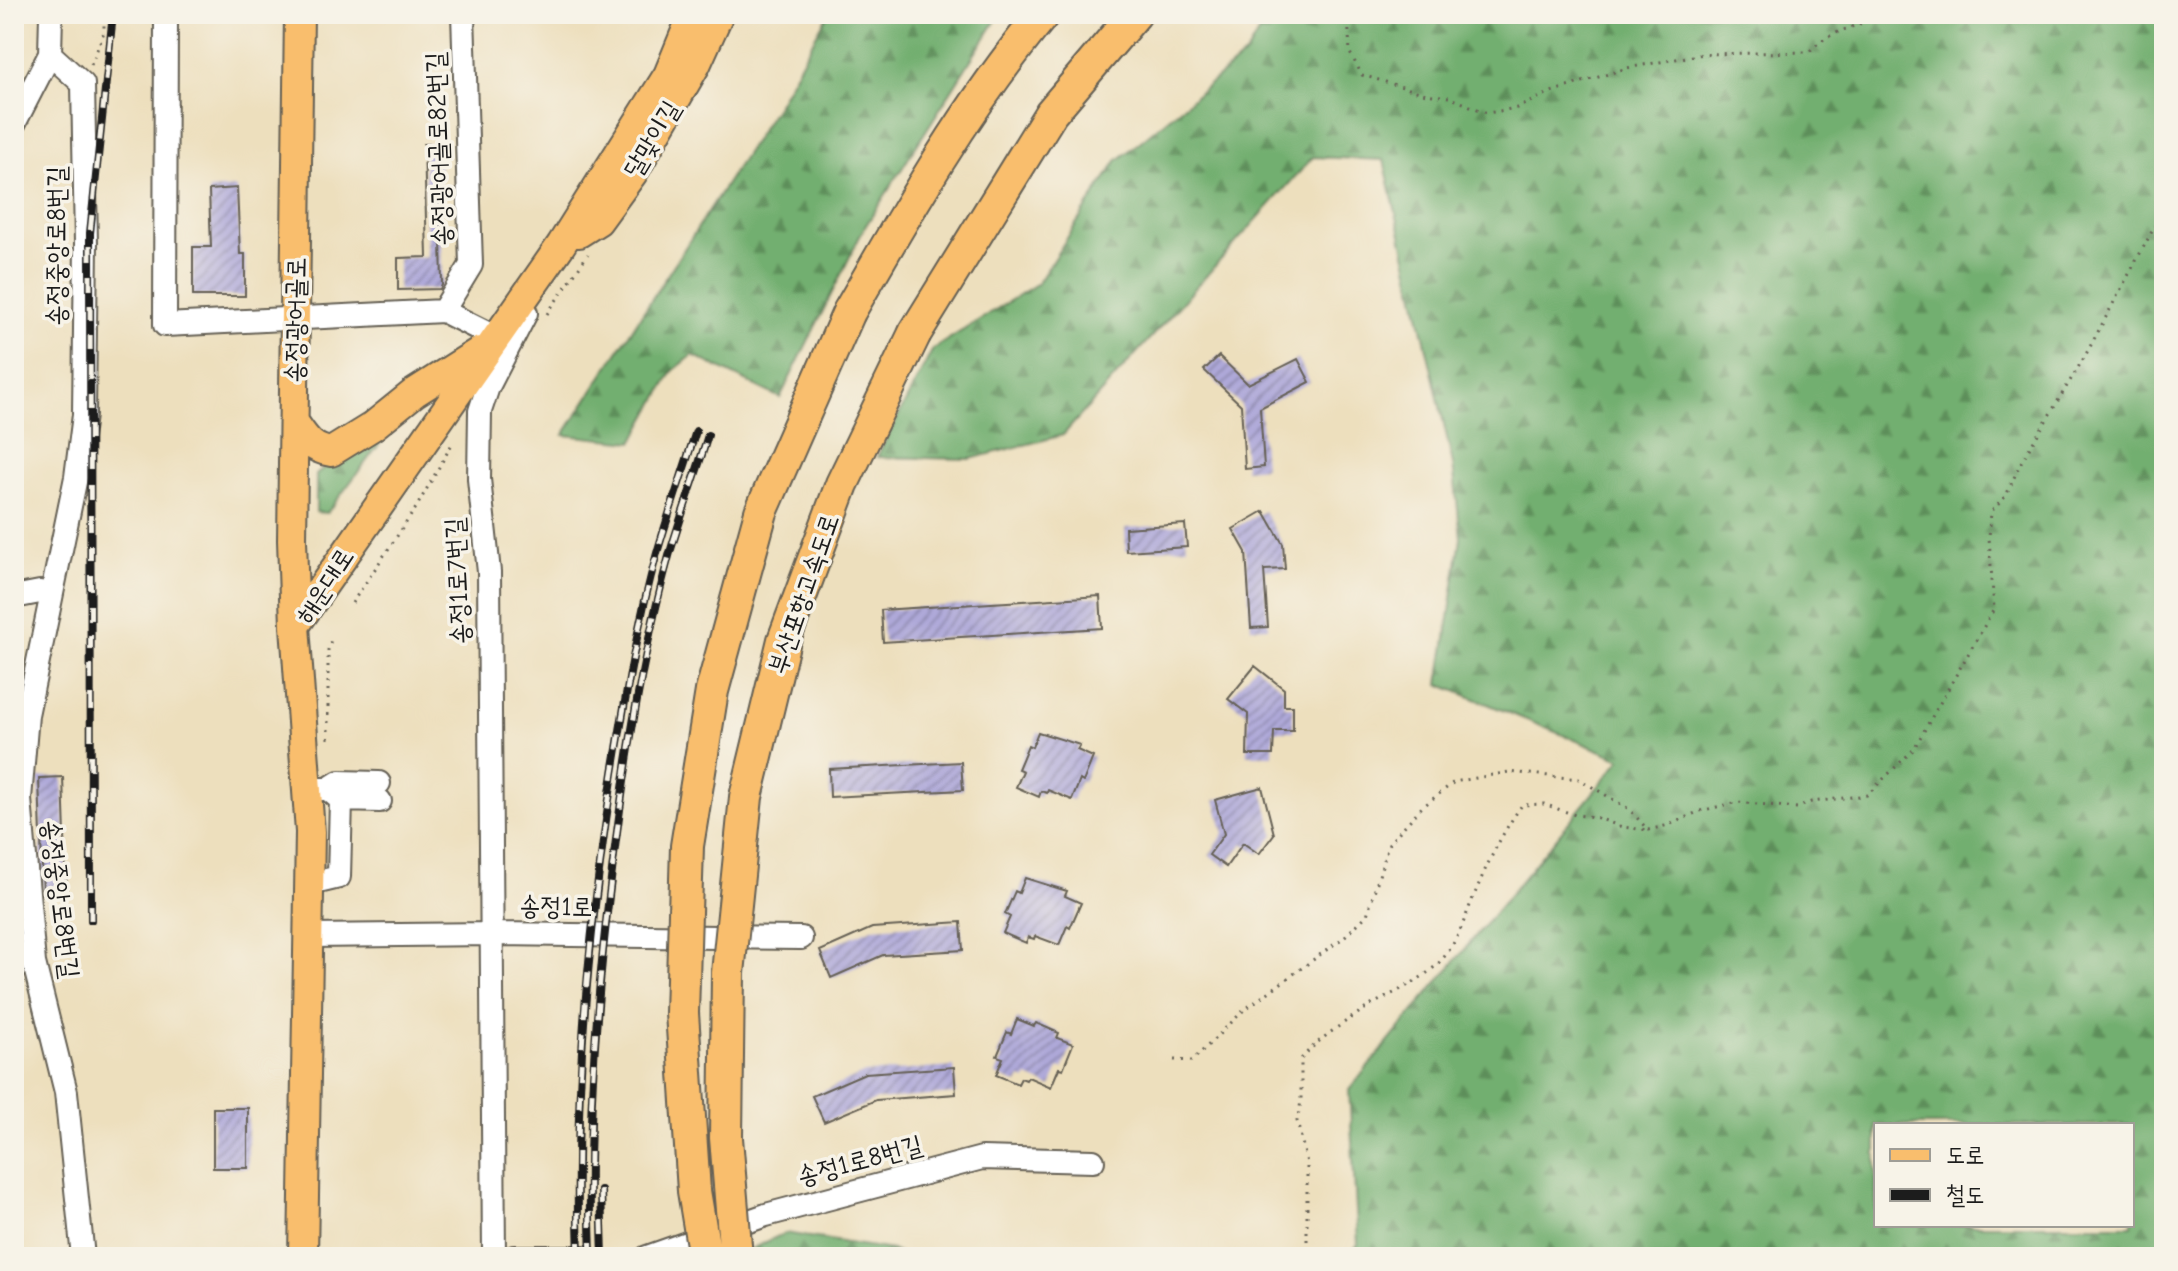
<svg xmlns="http://www.w3.org/2000/svg" width="2178" height="1271" viewBox="0 0 2178 1271" font-family="'Comic Neue','Poor Story',sans-serif">
<style>
.forest{fill:url(#forest-firs);stroke:#476646;stroke-width:2;fill-rule:evenodd}
.building{fill:url(#building-hatch)}
.lines{fill:none;stroke-linecap:round;stroke-linejoin:round}
.minor-casing{stroke:#656054;stroke-width:26}
.major-casing{stroke:#656054;stroke-width:32}
.highway-casing{stroke:#656054;stroke-width:36}
.path{stroke:#656054;stroke-width:3;stroke-dasharray:2 6;stroke-linecap:butt}
.minor{stroke:#fff;stroke-width:22}
.major{stroke:#f9be6d;stroke-width:28}
.highway{stroke:#f9be6d;stroke-width:32}
.rail-casing{stroke:#1c1c1c;stroke-width:8}
.rail{stroke:#f7f3e8;stroke-width:5;stroke-dasharray:15;stroke-linecap:butt}
.highway-bridge-casing{stroke:#656054;stroke-width:36;stroke-linecap:butt}
.highway-bridge{stroke:#f9be6d;stroke-width:32}
.labels{text-anchor:middle;dominant-baseline:central;stroke-width:7;stroke-linejoin:round;paint-order:stroke}
.street-label{font-size:26px;fill:#1c1c1c;stroke:#f7f3e8}
</style>
<defs>
<pattern id="forest-firs" width="22" height="20" patternUnits="userSpaceOnUse" patternTransform="scale(2)"><rect width="22" height="20" fill="#72af6f"/><path d="M5 1l3.5 6h-7zM16 11l3.5 6h-7z" fill="#5d8e5a"/></pattern>
<pattern id="building-hatch" width="6" height="6" patternUnits="userSpaceOnUse" patternTransform="scale(2)"><rect width="6" height="6" fill="#afa9d9"/><path d="M-1 1l2-2M0 6l6-6M5 7l2-2" fill="none" stroke="#8e89af"/></pattern>
</defs>
<rect width="100%" height="100%" fill="#f7f3e8"/>
<filter id="ink" filterUnits="userSpaceOnUse"><feTurbulence type="fractalNoise" baseFrequency=".0125" numOctaves="2"/><feDisplacementMap in="SourceGraphic" scale="16" xChannelSelector="R" yChannelSelector="G"/><feConvolveMatrix kernelMatrix="1 2 1 2 8 2 1 2 1" color-interpolation-filters="sRGB"/></filter>
<filter id="wash" filterUnits="userSpaceOnUse"><feTurbulence type="fractalNoise" baseFrequency=".006" numOctaves="4" result="noise"/><feDisplacementMap in="SourceGraphic" scale="32" xChannelSelector="R" yChannelSelector="G"/><feGaussianBlur stdDeviation="1.8" result="paint"/><feColorMatrix in="noise" values="0 0 0 0 0 0 0 0 0 0 0 0 0 0 0 0 0 1.4 0 .05"/><feComposite in="paint" operator="in"/></filter>
<g filter="url(#wash)">
<rect width="100%" height="100%" fill="#eddfbd"/>
<path class="forest" d="M 828,14 L 1000,14 L 863,230 L 780,398 L 693,355 L 673,371 L 633,442 L 564,435 L 779,102 Z
M 1269,14 L 2164,14 L 2164,1257 L 1349,1257 L 1358,1244 L 1349,1090 L 1621,759 L 1439,684 L 1461,538 L 1453,464 L 1384,160 L 1313,157 L 1063,435 L 970,459 L 877,457 L 933,349 L 1038,283 L 1117,161 L 1246,54 ZM 1876,1125 L 2132,1125 L 2132,1225 L 1876,1225 Z
M 397,421 L 327,513 L 316,512 L 316,475 L 336,458 Z
M 785,1233 L 892,1250 L 905,1257 L 734,1257 Z"/>
<g id="blocks">
<path class="building" d="M 424,144 L 439,144 L 442,285 L 440,289 L 398,290 L 398,258 L 427,257 Z
M 237,188 L 240,254 L 245,254 L 245,296 L 193,296 L 193,247 L 211,247 L 209,190 Z
M 1219,356 L 1248,384 L 1298,359 L 1310,382 L 1260,408 L 1264,467 L 1245,469 L 1241,405 L 1204,370 Z
M 1264,511 L 1283,544 L 1285,569 L 1264,570 L 1268,627 L 1251,628 L 1246,552 L 1233,529 Z
M 1185,524 L 1187,547 L 1126,551 L 1125,528 Z
M 1100,596 L 1102,628 L 883,642 L 881,610 Z
M 1255,666 L 1284,689 L 1284,706 L 1293,706 L 1293,731 L 1274,731 L 1273,755 L 1247,755 L 1248,714 L 1228,699 Z
M 1038,732 L 1080,745 L 1077,750 L 1093,757 L 1083,782 L 1080,780 L 1072,800 L 1048,790 L 1047,793 L 1041,791 L 1039,797 L 1016,787 L 1023,771 L 1018,769 L 1028,745 L 1032,747 Z
M 961,762 L 963,790 L 830,797 L 829,769 Z
M 63,777 L 67,893 L 43,894 L 39,778 Z
M 1262,787 L 1274,834 L 1259,854 L 1243,843 L 1226,867 L 1209,855 L 1224,834 L 1215,800 Z
M 1025,878 L 1067,891 L 1065,896 L 1081,903 L 1070,928 L 1067,926 L 1059,945 L 1035,936 L 1034,939 L 1028,937 L 1026,943 L 1003,933 L 1010,917 L 1005,914 L 1015,891 L 1019,893 Z
M 961,922 L 963,950 L 883,955 L 831,978 L 820,951 L 872,928 Z
M 1017,1019 L 1034,1026 L 1036,1023 L 1059,1033 L 1057,1038 L 1073,1044 L 1063,1069 L 1059,1068 L 1051,1087 L 1028,1077 L 1026,1080 L 1021,1078 L 1018,1084 L 996,1075 L 1003,1058 L 997,1056 L 1007,1032 L 1011,1034 Z
M 954,1067 L 956,1094 L 876,1100 L 824,1122 L 812,1096 L 865,1073 Z
M 213,1108 L 248,1108 L 248,1168 L 213,1168 Z"/>
</g>
</g>
<g filter="url(#ink)">
<use href="#blocks" fill-opacity="0" stroke="#656054" stroke-width="2"/>
<g class="lines">
<g class="minor-casing">
<path id="minor" d="M 166,14 L 165,325 L 443,311
M 463,14 L 471,265 L 443,311 L 497,338
M 50,54 L 83,84 L 86,243 L 84,415 L 76,477 L 27,715 L 20,799 L 34,963 L 66,1092 L 83,1257
M 14,124 L 50,54 L 51,14
M 14,597 L 40,592 L 51,594
M 307,789 L 328,789 L 341,800 L 380,801
M 328,789 L 339,782 L 379,783
M 310,884 L 339,877 L 341,800
M 310,936 L 490,934 L 801,938
M 494,1257 L 489,572 L 479,479 L 480,411 L 488,387 L 526,313
M 514,1257 L 586,1257
M 647,1257 L 766,1215 L 982,1158 L 1093,1161"/>
</g>
<g class="major-casing">
<path id="major" d="M 299,14 L 292,540 L 295,626 L 310,832 L 303,1257
M 579,233 L 598,221 L 633,173 L 696,65 L 719,14
M 294,422 C 305,438 311,449 331,452 L 373,426 L 414,393 L 480,351
M 295,626 L 561,245 L 668,75 L 693,14"/>
</g>
<g class="highway-casing">
<path id="highway" d="M 849,312 C 908,209 967,106 1043,14
M 915,333 L 1051,113 L 1135,14"/>
</g>
<path class="path" d="M 103,14 L 147,16
M 1348,14 L 1350,53 L 1362,75 L 1426,94 L 1449,97 L 1487,113 L 1517,108 L 1551,92 L 1627,68 L 1703,54 L 1809,52 C 1828,30 1857,28 1882,14
M 91,65 L 104,32 L 104,14
M 547,314 L 588,254
M 352,603 L 416,508 L 452,444
M 328,739 L 328,650 L 332,636
M 1174,1060 L 1192,1061 L 1244,1010 L 1343,938 L 1367,915 L 1389,843 L 1420,809 L 1454,782 L 1509,772 L 1579,779 L 1629,809 L 1648,830 L 1669,825 L 1700,811 L 1738,802 L 1797,808 L 1811,802 L 1867,795 L 1913,750 L 1994,609 L 1989,537 L 1991,512 L 2006,496 L 2020,464 L 2085,356 L 2164,209
M 1307,1257 L 1307,1163 L 1297,1121 L 1301,1102 L 1301,1059 C 1319,1038 1345,1022 1368,1007 C 1395,991 1424,981 1444,957 C 1460,938 1466,913 1476,891 C 1488,862 1503,831 1522,805 L 1544,804 L 1575,815 L 1595,817 L 1622,827 L 1648,830"/>
<use href="#minor" class="minor"/>
<use href="#major" class="major"/>
<use href="#highway" class="highway"/>
<g class="rail-casing">
<path id="rail" d="M 91,920 L 90,233 L 113,14
M 601,1190 L 603,1257
M 579,1257 C 573,1095 588,933 613,773 C 625,700 637,625 657,553 C 669,512 683,472 696,431
M 591,1257 C 586,1128 596,999 612,871 C 625,766 641,658 669,556 C 681,515 696,475 708,435"/>
</g>
<use href="#rail" class="rail"/>
<g class="highway-bridge-casing">
<path id="highway-bridge" d="M 705,1257 L 694,1191 L 682,1013 L 687,846 L 712,691 L 761,512 L 849,312
M 736,1257 L 726,1138 L 728,973 L 746,797 L 784,640 L 842,484 L 915,333"/>
</g>
<use href="#highway-bridge" class="highway-bridge"/>
</g>
</g>
<g class="labels">
<g class="street-label">
<text transform="translate(652 139) rotate(-59)">달맞이길</text>
<text transform="translate(439 149) rotate(-92)">송정광어골로82번길</text>
<text transform="translate(57 246) rotate(-90)">송정중앙로8번길</text>
<text transform="translate(296 320) rotate(-89)">송정광어골로</text>
<text transform="translate(458 581) rotate(-93)">송정1로7번길</text>
<text transform="translate(325 586) rotate(-57)">해운대로</text>
<text transform="translate(804 594) rotate(-71)">부산포항고속도로</text>
<text transform="translate(60 899) rotate(83)">송정중앙로8번길</text>
<text transform="translate(556 907) rotate(1)">송정1로</text>
<text transform="translate(860 1161) rotate(-15)">송정1로8번길</text>
</g>
</g>
<rect width="2178" height="1271" fill="none" stroke="#f7f3e8" stroke-width="48"/>
<rect x="1874" y="1123" width="260" height="104" fill="#f7f3e8" stroke="#9f9d96" stroke-width="2"/>
<rect x="1890" y="1149" width="40" height="12" fill="#f9be6d" stroke="#9f9d96" stroke-width="2"/>
<text x="1946" y="1163" font-size="24" fill="#1c1c1c">도로</text>
<rect x="1890" y="1189" width="40" height="12" fill="#1c1c1c" stroke="#9f9d96" stroke-width="2"/>
<text x="1946" y="1203" font-size="24" fill="#1c1c1c">철도</text>
</svg>
